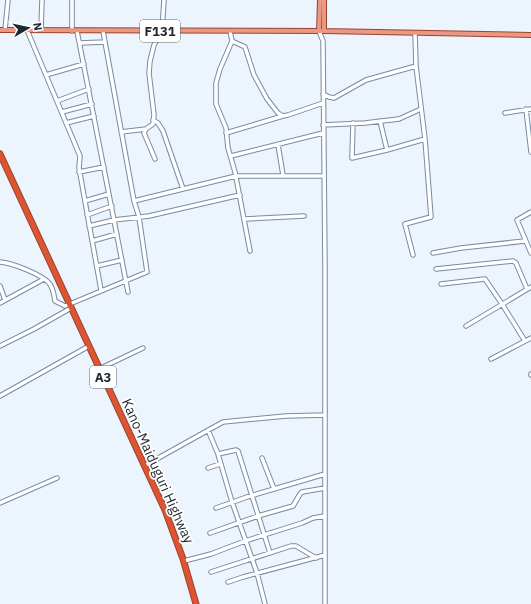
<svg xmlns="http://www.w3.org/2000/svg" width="531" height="604" viewBox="0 0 531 604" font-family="'IBM Plex Sans',sans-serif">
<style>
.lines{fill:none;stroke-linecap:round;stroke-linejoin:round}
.minor-casing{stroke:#798b9f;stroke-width:5.5}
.major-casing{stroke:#9a4430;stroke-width:6}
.highway-casing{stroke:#9a4430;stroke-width:7}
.minor{stroke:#fff;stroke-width:3.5}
.major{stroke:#ea9883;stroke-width:4}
.highway{stroke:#dc5431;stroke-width:5}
.labels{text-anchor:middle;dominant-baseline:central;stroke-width:3.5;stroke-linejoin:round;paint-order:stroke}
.shield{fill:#fff;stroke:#62676d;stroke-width:1}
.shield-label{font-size:13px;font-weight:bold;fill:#1f262f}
.street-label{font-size:14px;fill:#1f262f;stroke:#fff}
</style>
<rect width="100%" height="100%" fill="#ecf4fd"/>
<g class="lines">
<g class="minor-casing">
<path id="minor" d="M 5,30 L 8,0
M 27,30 L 80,156 L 79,168 L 101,290
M 41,30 L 42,0
M 72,31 L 72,0
M 77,31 L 128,292
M 230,31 L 232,41 L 220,69 L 216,83 L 216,104 L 226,128 L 228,148 L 235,172 L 250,251
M 319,31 L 323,41 L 325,267 L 325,604
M 232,41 L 245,47 L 254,75 L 267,99 L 278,113 L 283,116 L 288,115 L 323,103
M 80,43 L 105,42
M 46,75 L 84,64
M 323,94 L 329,97 L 334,98 L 366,80 L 416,66
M 57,101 L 89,89
M 526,109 L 531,152
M 62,112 L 92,104
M 505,113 L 531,109
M 153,120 L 158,123 L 163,131 L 183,189
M 380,121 L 387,150
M 66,123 L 94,116
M 353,123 L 352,158 L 387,150 L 425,139
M 323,125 L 365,123 L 399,119 L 421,109
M 121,132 L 146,129
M 226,133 L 283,116
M 278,145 L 283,175
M 231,156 L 323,133
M 155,159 L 144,133 L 146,129 L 153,124 L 154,115 L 149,73 L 150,61 L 154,45 L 162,31 L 164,0
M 79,172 L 104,167
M 85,201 L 109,194
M 134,201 L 236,176 L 324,176
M 531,212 L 517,220 L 531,253
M 87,215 L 112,206
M 244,219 L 304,216
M 89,226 L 114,220 L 149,216 L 240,195
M 92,241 L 117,234
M 433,253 L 461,248 L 525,241
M 413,255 L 405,224 L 431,217 L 425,139 L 416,66 L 415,33
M 0,262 C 12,263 41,274 49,283 C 53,287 54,295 55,301 L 65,306 L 147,272 L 139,217 L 134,201 L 103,31
M 97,266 L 122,260
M 436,269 L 513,261 L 516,263 L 527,289
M 441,284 L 485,279 L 502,304 L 525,341
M 0,286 L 5,300
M 0,303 L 44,279
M 466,326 L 531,287
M 0,346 L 34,329 L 71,308
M 491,359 L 531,338
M 99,369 L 143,348
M 531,374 L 531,375
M 0,396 L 89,346
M 208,430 L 218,454 L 232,502 L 257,573 L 265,604
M 218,454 L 236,450 L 238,451 L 270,553
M 262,458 L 274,489
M 144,466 L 223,422 L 286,416 L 325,415
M 208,468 L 220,464
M 0,503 L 57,478
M 216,508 L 247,497 L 325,474
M 210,533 L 258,516 L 293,506 L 300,494 L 302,492 L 325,488
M 184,561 L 211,554 L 245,541 L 302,523 L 313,518 L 325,516
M 211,572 L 291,546 L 296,546 L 316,558
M 228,582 L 243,577 L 325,555"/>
</g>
<g class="major-casing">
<path id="major" d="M 324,0 L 324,31
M 0,30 L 324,31 L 531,35
M 319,31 L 320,0"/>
</g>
<g class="highway-casing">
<path id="highway" d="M 0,154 L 165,510 L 183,559 L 196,604"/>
</g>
<use href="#minor" class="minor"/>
<use href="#major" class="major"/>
<use href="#highway" class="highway"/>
</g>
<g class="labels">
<g class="shield">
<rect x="140" y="20" width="40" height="22" rx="3"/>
<rect x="90" y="366" width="26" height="22" rx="3"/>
</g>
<g class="shield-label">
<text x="160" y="31">F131</text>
<text x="103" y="377">A3</text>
</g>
<g class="street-label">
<text transform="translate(158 471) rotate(66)">Kano-Maiduguri Highway</text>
</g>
</g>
<g transform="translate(28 28) rotate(81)" stroke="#ffffff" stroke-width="3" paint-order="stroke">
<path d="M0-3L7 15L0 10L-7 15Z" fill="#1f262f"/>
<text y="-6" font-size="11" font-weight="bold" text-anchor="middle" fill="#1f262f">N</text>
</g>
</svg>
